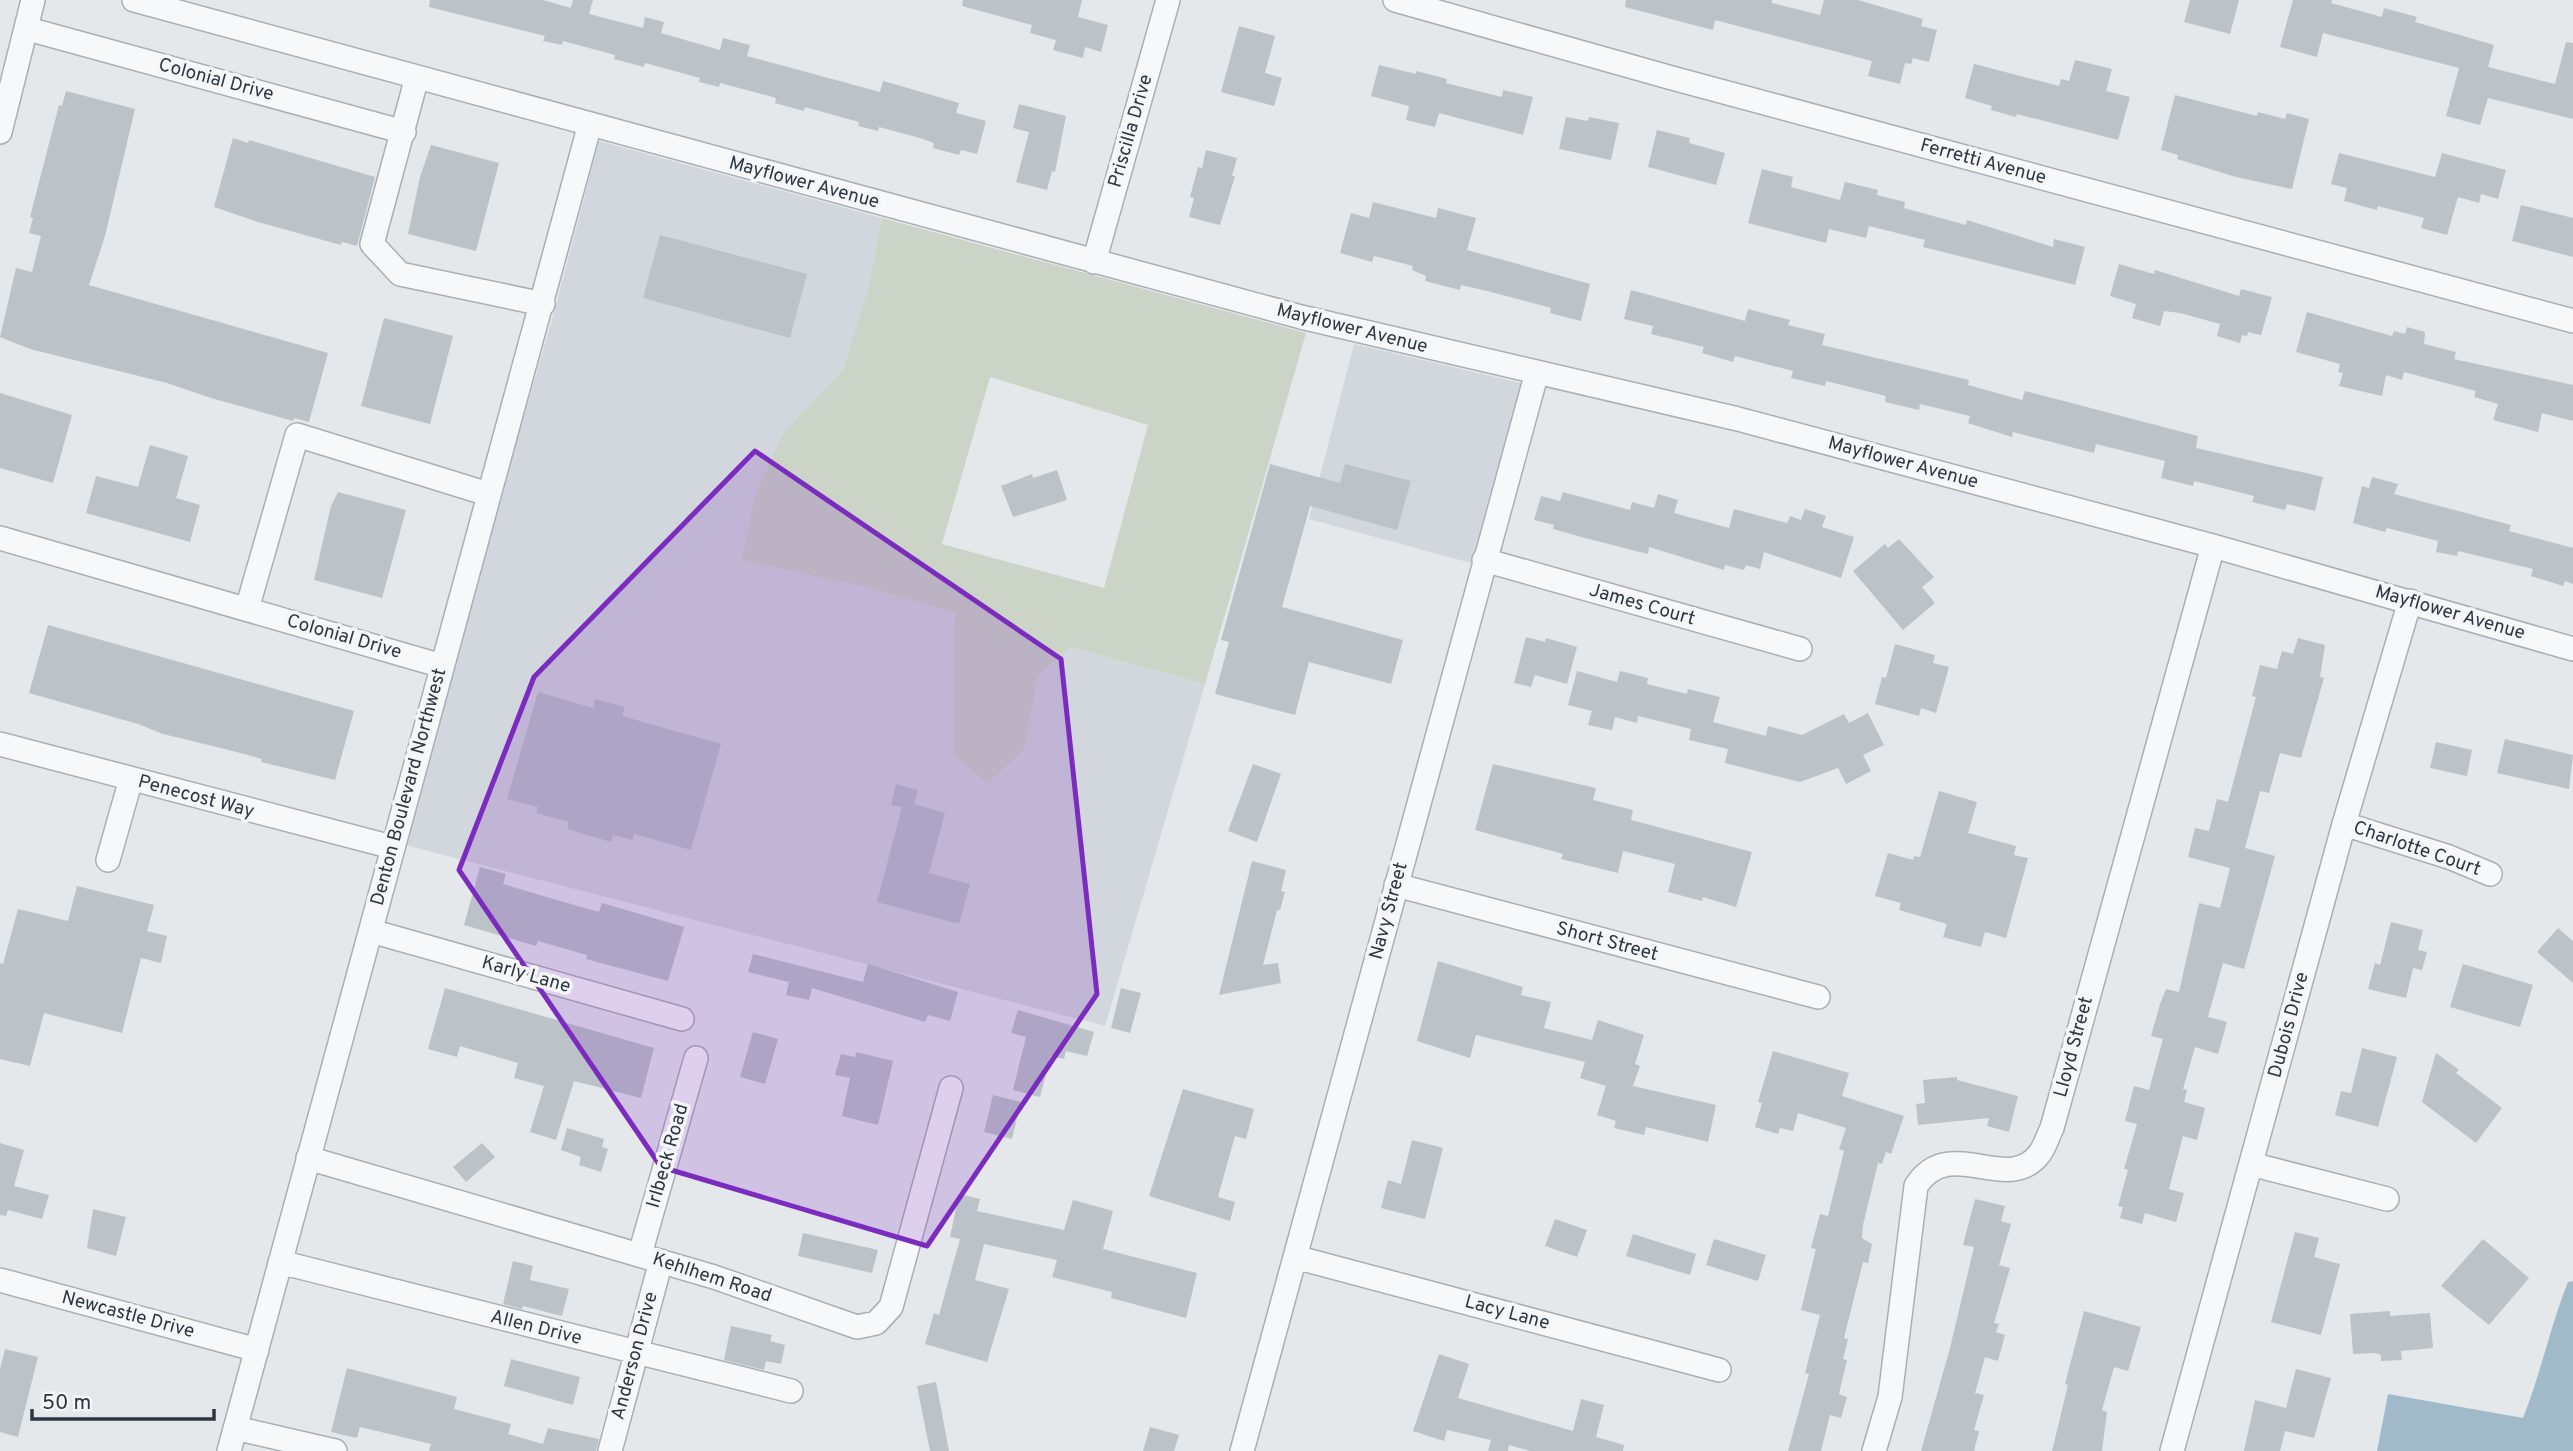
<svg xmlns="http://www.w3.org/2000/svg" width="2573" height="1451" viewBox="0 0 2573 1451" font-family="Overpass,sans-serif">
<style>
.built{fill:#d2d7dd}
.green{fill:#cbd4c6;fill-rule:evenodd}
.water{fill:#a1bac9}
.building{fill:#bbc2c8}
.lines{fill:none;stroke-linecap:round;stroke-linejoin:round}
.minor-casing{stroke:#a9afb5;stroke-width:26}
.minor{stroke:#f7f8f9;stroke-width:23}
.marked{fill:#7b2cbf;fill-opacity:0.2;stroke:#7b2cbf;stroke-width:5;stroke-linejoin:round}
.labels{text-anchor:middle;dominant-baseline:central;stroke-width:7;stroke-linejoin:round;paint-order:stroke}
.street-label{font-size:19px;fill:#2c3743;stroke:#f4f6f8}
</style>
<rect width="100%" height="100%" fill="#e4e8eb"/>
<path class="built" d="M 599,141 L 882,218 L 868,288 L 843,370 L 784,432 L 866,587 L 955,613 L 953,754 L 989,783 L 1025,748 L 1038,676 L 1070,647 L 1205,684 L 1105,1026 L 405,845 L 500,498 L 552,320 Z
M 1354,344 L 1521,383 L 1471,563 L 1309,519 Z"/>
<path class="green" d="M 882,218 L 1306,333 L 1205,684 L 1070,647 L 1038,676 L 1025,748 L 988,784 L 953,754 L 955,613 L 866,587 L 742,560 L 755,495 L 784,432 L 843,370 L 868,288 ZM 990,377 L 1148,425 L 1104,588 L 942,544 Z"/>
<path class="water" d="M 2573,1281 L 2573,1451 L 2377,1451 L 2388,1394 L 2523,1418 C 2541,1373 2550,1327 2568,1282 Z"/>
<path class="building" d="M 430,0 L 543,0 L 571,8 L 573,0 L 593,0 L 589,14 L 643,28 L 645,17 L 664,22 L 661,33 L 720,50 L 723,38 L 750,45 L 747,56 L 880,92 L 883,81 L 901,86 L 959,103 L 956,113 L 986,121 L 977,154 L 961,150 L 959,155 L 933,148 L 934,143 L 920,138 L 879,127 L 878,131 L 858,126 L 859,122 L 805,107 L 804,111 L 775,103 L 776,98 L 758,93 L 720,83 L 719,87 L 699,82 L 700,78 L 645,63 L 644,67 L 614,59 L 615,55 L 563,41 L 562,45 L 543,41 L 545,36 L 429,7 Z
M 963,0 L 1082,0 L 1078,17 L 1108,25 L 1101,52 L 1085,47 L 1083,58 L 1053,50 L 1056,40 L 1030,33 L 1032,25 L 962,6 Z
M 1626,0 L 1772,0 L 1772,3 L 1820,15 L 1824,0 L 1858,0 L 1923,19 L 1921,26 L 1937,30 L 1929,62 L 1913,58 L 1911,64 L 1905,63 L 1900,84 L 1868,76 L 1872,61 L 1715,20 L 1713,30 L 1625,7 Z
M 2190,0 L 2239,0 L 2230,34 L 2184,22 Z
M 2293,0 L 2332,0 L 2331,3 L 2382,17 L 2384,8 L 2417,17 L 2415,22 L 2494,45 L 2488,67 L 2555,84 L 2566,42 L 2573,43 L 2573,119 L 2488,98 L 2480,125 L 2446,116 L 2459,68 L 2323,33 L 2317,57 L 2280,47 Z
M 1239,26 L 1275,36 L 1265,73 L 1282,78 L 1274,106 L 1221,92 Z
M 2075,60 L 2112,69 L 2106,91 L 2130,97 L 2118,140 L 2017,114 L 2016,117 L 1991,110 L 1992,106 L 1965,98 L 1974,64 L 2059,86 L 2061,79 L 2069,81 Z
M 1379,65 L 1416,74 L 1416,71 L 1447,79 L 1446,83 L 1502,97 L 1503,90 L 1533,97 L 1523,135 L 1439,113 L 1435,127 L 1406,120 L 1409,106 L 1371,96 Z
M 66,91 L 135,109 L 105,236 L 89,285 L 328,353 L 309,422 L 294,418 L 293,421 L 211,398 L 167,383 L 30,349 L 0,337 L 16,268 L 32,272 L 41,236 L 29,233 L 33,218 L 30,217 L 59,105 L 62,106 Z
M 2175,95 L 2257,116 L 2258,112 L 2285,119 L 2287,113 L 2309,119 L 2292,189 L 2236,177 L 2177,159 L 2178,155 L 2161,150 Z
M 1019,104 L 1066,116 L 1055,172 L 1052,171 L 1047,190 L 1016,182 L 1029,132 L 1013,128 Z
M 1566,117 L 1588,121 L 1589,117 L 1619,123 L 1611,160 L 1559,149 Z
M 1657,130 L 1690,138 L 1689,143 L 1725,153 L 1716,185 L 1648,167 Z
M 233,138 L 248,143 L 249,140 L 375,177 L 357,246 L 342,242 L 341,245 L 258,222 L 214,207 Z
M 431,145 L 499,163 L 476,251 L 408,234 L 420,177 Z
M 1206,150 L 1237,158 L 1232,176 L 1235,176 L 1220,225 L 1189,217 L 1194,198 L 1190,197 L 1198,167 L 1202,168 Z
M 2339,153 L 2435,177 L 2442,153 L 2506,170 L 2498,199 L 2481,194 L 2479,203 L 2458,197 L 2447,235 L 2421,228 L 2424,218 L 2378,206 L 2377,210 L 2344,201 L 2347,188 L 2331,184 Z
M 1762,169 L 1793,177 L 1791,187 L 1840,200 L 1845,182 L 1878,190 L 1877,195 L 1905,202 L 1904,208 L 1966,225 L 1967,220 L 2053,247 L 2054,239 L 2085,247 L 2075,285 L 1923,247 L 1925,240 L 1869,226 L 1866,238 L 1829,229 L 1826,243 L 1748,223 Z
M 1373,202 L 1436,218 L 1438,208 L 1476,218 L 1467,250 L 1590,284 L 1581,321 L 1550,313 L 1551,308 L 1491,292 L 1461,285 L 1460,290 L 1425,281 L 1426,276 L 1412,270 L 1413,266 L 1374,256 L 1372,262 L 1340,253 L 1351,213 L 1369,218 Z
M 2521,205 L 2573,218 L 2573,257 L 2512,241 Z
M 660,235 L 807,274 L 790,338 L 643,298 Z
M 2119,264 L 2154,274 L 2155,270 L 2239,296 L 2241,289 L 2272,297 L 2261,335 L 2248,332 L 2247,336 L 2242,335 L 2240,343 L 2217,336 L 2220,324 L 2180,313 L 2164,311 L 2160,326 L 2132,318 L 2136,304 L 2110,296 Z
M 1631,290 L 1745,321 L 1748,309 L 1790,320 L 1788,325 L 1825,334 L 1822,345 L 1969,380 L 1968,385 L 2022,400 L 2025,391 L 2198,436 L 2196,448 L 2323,477 L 2315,511 L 2287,504 L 2285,510 L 2252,502 L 2254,496 L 2194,481 L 2193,486 L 2161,478 L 2165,461 L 2096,444 L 2094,453 L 2013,432 L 2012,437 L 1968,423 L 1970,416 L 1920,404 L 1919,410 L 1885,402 L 1886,396 L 1826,381 L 1825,386 L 1791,378 L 1793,371 L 1735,356 L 1733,362 L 1702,353 L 1704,347 L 1651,334 L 1653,326 L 1624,319 Z
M 2307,312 L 2392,336 L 2394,331 L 2405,334 L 2407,327 L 2425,332 L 2424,344 L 2456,352 L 2454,359 L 2573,385 L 2573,421 L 2542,413 L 2538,432 L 2493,420 L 2498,404 L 2474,397 L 2476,391 L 2404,372 L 2402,380 L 2386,375 L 2382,396 L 2339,386 L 2343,373 L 2338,372 L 2340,364 L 2296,352 Z
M 384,318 L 453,336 L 430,424 L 361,406 Z
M 0,393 L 72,415 L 53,483 L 0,468 Z
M 150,445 L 188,456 L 176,498 L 200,505 L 190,542 L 86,513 L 96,476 L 138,487 Z
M 1270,464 L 1340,483 L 1345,464 L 1411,481 L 1397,530 L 1310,506 L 1282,607 L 1403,640 L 1391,684 L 1309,662 L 1295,715 L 1215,694 L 1229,642 L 1221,640 Z
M 1057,470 L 1067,500 L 1013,517 L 1001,486 L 1032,474 L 1033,478 Z
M 2372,477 L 2398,484 L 2394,494 L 2511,525 L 2509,531 L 2573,548 L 2573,584 L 2565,581 L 2563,586 L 2531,576 L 2533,569 L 2458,551 L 2457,556 L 2436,552 L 2438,541 L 2387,528 L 2385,532 L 2353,523 L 2362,486 L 2369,488 Z
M 338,492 L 406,510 L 382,598 L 314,580 L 331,506 Z
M 1563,492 L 1630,510 L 1632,502 L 1654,508 L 1658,494 L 1678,500 L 1674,513 L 1729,528 L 1734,509 L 1787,523 L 1790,516 L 1801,520 L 1805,509 L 1826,516 L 1822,527 L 1854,537 L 1841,578 L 1764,552 L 1760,569 L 1746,565 L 1744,570 L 1725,565 L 1724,570 L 1649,547 L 1648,554 L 1585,538 L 1553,529 L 1554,525 L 1534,520 L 1541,496 L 1560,501 Z
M 1899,539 L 1934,577 L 1922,587 L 1935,603 L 1903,630 L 1853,571 L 1885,544 L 1888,548 Z
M 48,625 L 354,711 L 335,780 L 261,762 L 262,759 L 229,750 L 163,734 L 138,724 L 29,693 Z
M 1526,637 L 1545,642 L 1546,638 L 1577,647 L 1567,684 L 1535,675 L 1531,687 L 1514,683 Z
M 2298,638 L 2325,645 L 2320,677 L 2324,678 L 2301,758 L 2280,753 L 2269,793 L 2260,791 L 2245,848 L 2275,856 L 2244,969 L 2223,963 L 2208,1017 L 2227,1022 L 2218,1054 L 2195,1047 L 2183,1089 L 2187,1090 L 2184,1102 L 2205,1108 L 2197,1140 L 2183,1136 L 2169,1189 L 2184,1193 L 2176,1222 L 2145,1213 L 2142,1224 L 2120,1218 L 2123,1207 L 2118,1206 L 2128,1170 L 2124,1169 L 2137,1124 L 2125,1121 L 2134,1086 L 2149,1090 L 2163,1039 L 2151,1036 L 2160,1004 L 2166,989 L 2179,992 L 2199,903 L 2220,908 L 2230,868 L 2188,857 L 2195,828 L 2209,831 L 2217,799 L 2228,802 L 2256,697 L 2252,696 L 2260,665 L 2277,669 L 2282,651 L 2293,654 Z
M 1895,644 L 1935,655 L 1933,663 L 1949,667 L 1936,713 L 1921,708 L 1919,716 L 1875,704 L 1882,677 L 1886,678 Z
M 1577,671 L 1617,682 L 1620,671 L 1648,678 L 1647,684 L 1687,694 L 1688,689 L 1720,697 L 1713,722 L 1766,736 L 1768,726 L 1802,735 L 1844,714 L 1849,723 L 1868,713 L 1884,745 L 1863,755 L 1871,771 L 1846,784 L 1838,768 L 1800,782 L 1725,763 L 1728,749 L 1689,740 L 1691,729 L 1638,716 L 1637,723 L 1615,717 L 1612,730 L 1588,725 L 1592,711 L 1568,705 Z
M 538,692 L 593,708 L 595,699 L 625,707 L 622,716 L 721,744 L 691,850 L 634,834 L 632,840 L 613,835 L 611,842 L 567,829 L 569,822 L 536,813 L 538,807 L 507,799 Z
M 2505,739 L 2573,755 L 2569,789 L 2497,773 Z
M 2436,742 L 2472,750 L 2467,776 L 2430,768 Z
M 1253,764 L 1281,774 L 1257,842 L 1228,831 Z
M 1493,764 L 1596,788 L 1593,800 L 1633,810 L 1631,820 L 1752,852 L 1736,907 L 1703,897 L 1702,901 L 1668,892 L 1675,864 L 1623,851 L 1618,873 L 1561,859 L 1563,854 L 1475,830 Z
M 896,784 L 918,790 L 914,804 L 945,813 L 929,873 L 970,884 L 959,924 L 877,902 L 902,807 L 891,805 Z
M 1939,791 L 1977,802 L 1968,833 L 2016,846 L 2014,855 L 2028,858 L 2006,938 L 1985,932 L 1981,947 L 1943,937 L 1947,924 L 1899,910 L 1901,903 L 1875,896 L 1888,853 L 1913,860 L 1914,856 L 1920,857 Z
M 1252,861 L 1286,870 L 1281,891 L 1285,892 L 1280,910 L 1277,910 L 1263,965 L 1278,963 L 1281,983 L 1219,995 Z
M 480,867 L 506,874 L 503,884 L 550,898 L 599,912 L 602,903 L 684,927 L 668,981 L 586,959 L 587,955 L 538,941 L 536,946 L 464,925 Z
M 77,886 L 154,905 L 147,931 L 167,936 L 161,963 L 141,958 L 122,1033 L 44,1013 L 30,1066 L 0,1059 L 0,963 L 3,964 L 18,909 L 68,921 Z
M 2391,922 L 2423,930 L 2418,950 L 2427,952 L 2422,970 L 2413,968 L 2406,998 L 2368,989 L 2375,963 L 2380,965 Z
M 2558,928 L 2573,941 L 2573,983 L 2537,952 Z
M 753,954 L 863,982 L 868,964 L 958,992 L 950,1021 L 928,1015 L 925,1022 L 812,988 L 809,1000 L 786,995 L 789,982 L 748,972 Z
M 1438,961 L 1523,987 L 1521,995 L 1551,1002 L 1544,1028 L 1592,1040 L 1598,1020 L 1644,1035 L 1635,1064 L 1640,1066 L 1633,1086 L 1716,1105 L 1708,1142 L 1646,1127 L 1644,1135 L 1614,1128 L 1616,1121 L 1597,1115 L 1606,1086 L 1580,1078 L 1585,1062 L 1476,1035 L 1470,1058 L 1417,1041 Z
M 2463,964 L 2533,985 L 2520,1027 L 2450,1007 Z
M 445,988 L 654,1048 L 641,1098 L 574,1081 L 556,1140 L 530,1132 L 544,1086 L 514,1078 L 518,1063 L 460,1046 L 457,1057 L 428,1049 Z
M 1121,988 L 1141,993 L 1130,1033 L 1111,1028 Z
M 1018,1010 L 1094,1032 L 1087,1056 L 1066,1051 L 1064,1059 L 1051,1056 L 1040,1097 L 1013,1090 L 1026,1037 L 1011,1033 Z
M 753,1032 L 778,1039 L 765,1084 L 740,1077 Z
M 2362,1048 L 2397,1057 L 2378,1127 L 2335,1115 L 2341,1091 L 2351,1093 Z
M 1773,1051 L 1849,1073 L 1842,1096 L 1904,1116 L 1891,1154 L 1886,1152 L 1882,1164 L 1878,1163 L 1863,1225 L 1862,1238 L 1872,1244 L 1868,1263 L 1863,1262 L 1844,1338 L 1848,1339 L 1843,1359 L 1847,1360 L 1839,1394 L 1847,1397 L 1841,1418 L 1830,1415 L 1821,1451 L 1788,1451 L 1809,1374 L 1805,1373 L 1820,1315 L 1801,1310 L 1816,1249 L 1811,1248 L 1820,1214 L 1828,1216 L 1844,1151 L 1839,1149 L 1846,1128 L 1798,1113 L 1793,1131 L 1780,1128 L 1778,1134 L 1755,1127 L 1762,1103 L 1758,1102 Z
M 856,1052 L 893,1061 L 878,1125 L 842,1116 L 850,1078 L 835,1075 L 841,1054 L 855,1057 Z
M 2436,1053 L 2459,1070 L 2456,1073 L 2502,1108 L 2476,1143 L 2422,1102 Z
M 1957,1077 L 1957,1080 L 2018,1096 L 2009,1132 L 1987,1126 L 1989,1118 L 1918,1125 L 1916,1104 L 1925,1103 L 1923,1080 Z
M 1183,1089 L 1254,1109 L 1246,1139 L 1235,1136 L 1218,1197 L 1235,1202 L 1230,1221 L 1149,1196 Z
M 993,1095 L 1021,1102 L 1012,1139 L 984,1132 Z
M 567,1128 L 604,1139 L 602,1147 L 608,1149 L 601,1172 L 579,1165 L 581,1157 L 561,1150 Z
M 1412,1140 L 1443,1148 L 1425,1219 L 1381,1208 L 1388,1180 L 1401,1184 Z
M 0,1143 L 24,1150 L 14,1186 L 49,1195 L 42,1219 L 8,1210 L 6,1216 L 0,1215 Z
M 482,1143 L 495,1157 L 466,1182 L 453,1167 Z
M 959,1194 L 980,1199 L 977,1211 L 1064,1230 L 1073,1200 L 1113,1211 L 1103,1249 L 1197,1273 L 1186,1318 L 1111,1298 L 1112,1292 L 1052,1277 L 1057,1260 L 984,1244 L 975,1280 L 1009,1289 L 987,1362 L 925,1344 L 934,1313 L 939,1315 L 960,1239 L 950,1237 Z
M 1975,1199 L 2005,1206 L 2001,1221 L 2011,1224 L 1999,1265 L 2010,1268 L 1994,1323 L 1999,1324 L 1996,1332 L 2005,1335 L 1998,1361 L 1985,1357 L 1975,1393 L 1984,1395 L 1974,1430 L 1979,1431 L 1974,1451 L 1921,1451 L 1950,1348 L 1974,1247 L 1963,1245 Z
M 93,1209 L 126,1217 L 116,1256 L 87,1248 Z
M 1555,1219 L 1587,1230 L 1577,1257 L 1545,1246 Z
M 2295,1232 L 2319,1238 L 2314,1257 L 2340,1264 L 2321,1335 L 2271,1322 Z
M 803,1233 L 878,1250 L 872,1273 L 798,1256 Z
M 1633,1234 L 1696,1254 L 1690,1275 L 1626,1256 Z
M 1714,1239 L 1766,1255 L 1758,1281 L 1706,1265 Z
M 2483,1239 L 2529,1278 L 2489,1325 L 2441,1286 Z
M 513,1261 L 533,1266 L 530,1280 L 569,1289 L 562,1316 L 523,1306 L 522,1309 L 503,1304 Z
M 2084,1311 L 2141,1327 L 2128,1371 L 2114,1367 L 2102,1410 L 2107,1412 L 2102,1451 L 2052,1451 L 2068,1385 L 2065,1384 Z
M 2390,1311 L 2390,1316 L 2430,1313 L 2433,1348 L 2401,1351 L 2402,1360 L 2381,1361 L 2381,1355 L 2375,1353 L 2353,1354 L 2350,1314 Z
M 731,1326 L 772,1335 L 770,1341 L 785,1345 L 781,1364 L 766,1361 L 764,1370 L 724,1360 Z
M 5,1349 L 38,1357 L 18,1437 L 0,1432 L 0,1369 Z
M 1439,1354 L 1469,1364 L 1458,1398 L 1573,1431 L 1581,1399 L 1604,1405 L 1596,1437 L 1624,1445 L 1623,1451 L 1530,1451 L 1509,1445 L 1508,1451 L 1488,1451 L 1491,1440 L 1447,1430 L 1444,1441 L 1413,1431 Z
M 511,1359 L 580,1377 L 573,1405 L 504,1386 Z
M 347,1368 L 457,1397 L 454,1409 L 511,1424 L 508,1434 L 543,1444 L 548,1428 L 599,1439 L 596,1451 L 429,1451 L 431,1444 L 360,1427 L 357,1438 L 331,1432 Z
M 2296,1369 L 2331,1378 L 2314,1438 L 2285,1431 L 2280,1451 L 2244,1451 L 2255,1400 L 2286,1408 Z
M 936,1382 L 941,1408 L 949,1451 L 930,1451 L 917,1386 Z
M 1150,1427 L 1179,1435 L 1174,1451 L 1143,1451 Z"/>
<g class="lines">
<g class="minor-casing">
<path id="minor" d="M 134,0 L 1301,317 L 1738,419 L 2213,546 L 2573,649
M 1395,0 L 1672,78 L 2573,321
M 28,29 L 404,132
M 417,77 L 372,244 L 400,274 L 543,304
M 0,132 L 33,0
M 1094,262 L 1168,0
M 0,538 L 442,666
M 1484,560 L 1800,649
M 247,609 L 297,435 L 488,494
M 0,744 L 392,847
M 2344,824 L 2449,857 L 2490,874
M 108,860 L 131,779
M 1396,885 L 1818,997
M 371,931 L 682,1019
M 308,1158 L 714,1277 L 857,1327 L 876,1323 L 891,1307 L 951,1088
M 2251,1164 L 2387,1199
M 640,1254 L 696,1058
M 1295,1257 L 1719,1370
M 280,1262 L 791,1391
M 0,1280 L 257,1350
M 235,1428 L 335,1451
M 229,1451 L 590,124
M 610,1451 L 661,1261
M 1242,1451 L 1537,372
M 1874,1451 L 1890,1397 L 1916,1186 C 1950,1133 2008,1197 2040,1153 C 2045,1146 2048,1136 2052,1128 L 2213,546
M 2172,1451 L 2344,824 L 2410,601"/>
</g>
<use href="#minor" class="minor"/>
</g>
<path class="marked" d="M 755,451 L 1061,659 L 1097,994 L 927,1246 L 661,1167 L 459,870 L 534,677 Z"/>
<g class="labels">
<g class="street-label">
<text transform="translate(216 80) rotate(15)">Colonial Drive</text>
<text transform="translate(1131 131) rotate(-74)">Priscilla Drive</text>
<text transform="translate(1983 162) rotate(15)">Ferretti Avenue</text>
<text transform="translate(804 183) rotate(15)">Mayflower Avenue</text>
<text transform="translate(1352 329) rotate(14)">Mayflower Avenue</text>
<text transform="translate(1903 463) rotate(15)">Mayflower Avenue</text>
<text transform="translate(1642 605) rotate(16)">James Court</text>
<text transform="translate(2450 613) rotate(16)">Mayflower Avenue</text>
<text transform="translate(344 637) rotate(16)">Colonial Drive</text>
<text transform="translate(409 787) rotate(-75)">Denton Boulevard Northwest</text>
<text transform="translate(196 797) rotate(15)">Penecost Way</text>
<text transform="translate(2417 849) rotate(19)">Charlotte Court</text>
<text transform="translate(1389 911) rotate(-75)">Navy Street</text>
<text transform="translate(1607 942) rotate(15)">Short Street</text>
<text transform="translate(526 975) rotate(16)">Karly Lane</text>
<text transform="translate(2289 1025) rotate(-75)">Dubois Drive</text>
<text transform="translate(2074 1047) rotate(-75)">Lloyd Street</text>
<text transform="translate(668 1156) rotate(-74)">Irlbeck Road</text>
<text transform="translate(712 1278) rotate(18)">Kehlhem Road</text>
<text transform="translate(1507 1313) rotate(15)">Lacy Lane</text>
<text transform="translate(128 1315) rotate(15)">Newcastle Drive</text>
<text transform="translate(536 1328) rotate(14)">Allen Drive</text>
<text transform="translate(635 1356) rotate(-75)">Anderson Drive</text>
</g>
</g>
<path d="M32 1409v10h182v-10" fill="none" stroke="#2c3743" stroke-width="3.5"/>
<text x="42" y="1409" font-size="21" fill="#2c3743" stroke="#f4f6f8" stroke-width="5" paint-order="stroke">50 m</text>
</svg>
